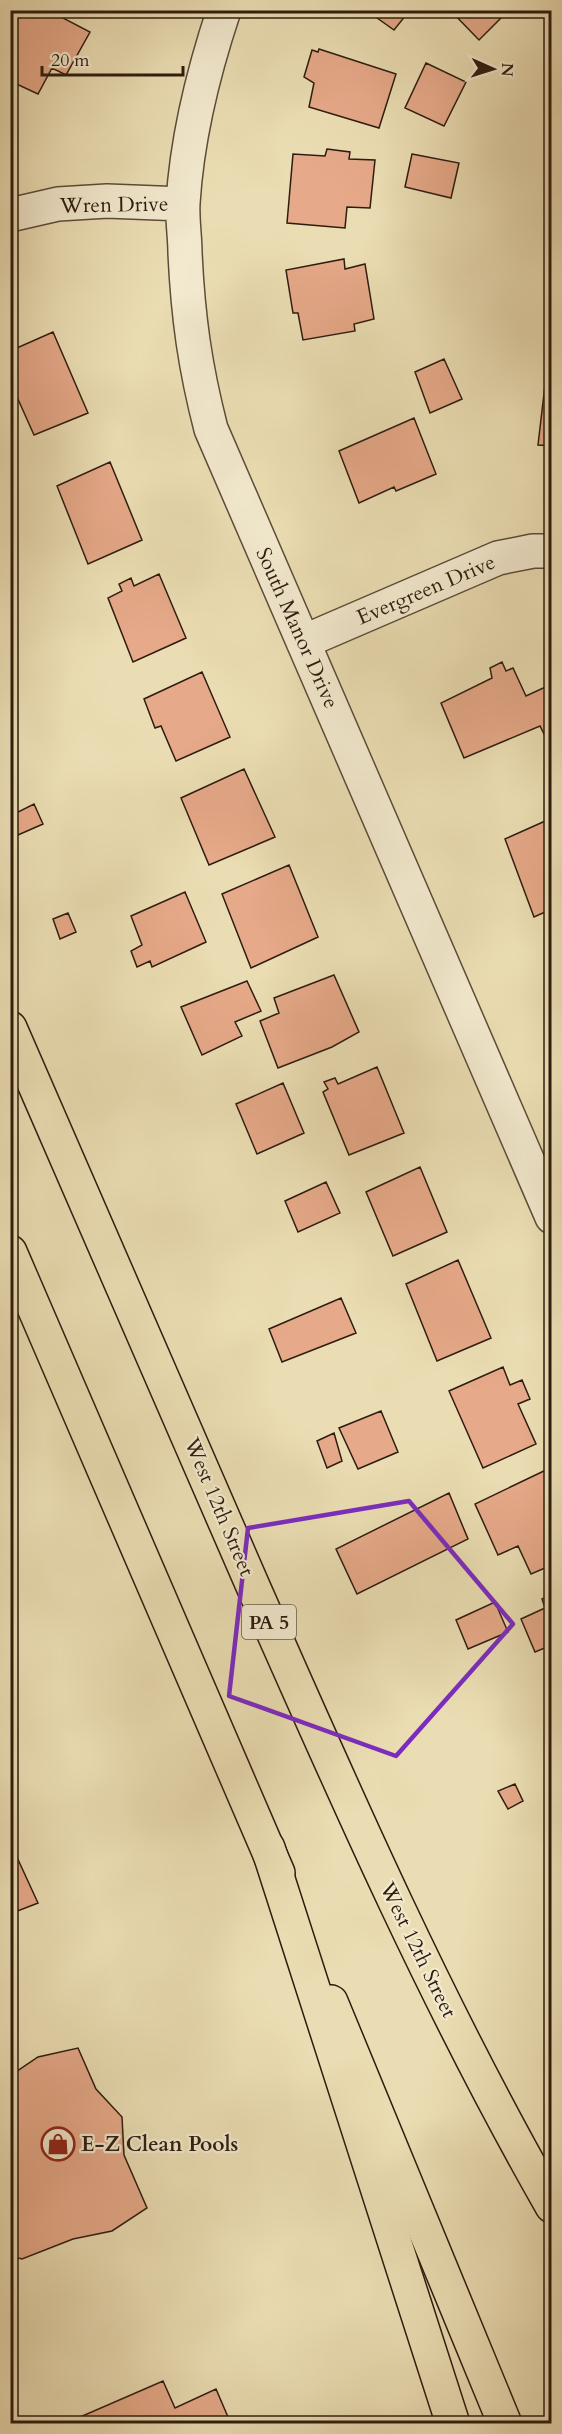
<svg xmlns="http://www.w3.org/2000/svg" width="562" height="2434" viewBox="0 0 562 2434" font-family="Cardo,serif">
<style>
.building{fill:#e6a989;stroke:#2d1c0f;stroke-width:1.5}
.lines{fill:none;stroke-linecap:round;stroke-linejoin:round}
.minor-casing{stroke:#5c4c38;stroke-width:36}
.major-casing{stroke:#2d1c0f;stroke-width:36}
.highway-casing{stroke:#2d1c0f;stroke-width:36}
.minor{stroke:#f2e9ce;stroke-width:33}
.major{stroke:#ebddb3;stroke-width:33}
.highway{stroke:#ebddb3;stroke-width:33}
.marked{fill:none;stroke:#7b2cbf;stroke-width:4.5;stroke-linejoin:round}
.labels{text-anchor:middle;dominant-baseline:central;stroke-width:4.5;stroke-linejoin:round;paint-order:stroke}
.shield{fill:#f2e9ce;stroke:#685a48;stroke-width:1.5}
.shield-label{font-size:20px;font-weight:bold;fill:#2d1c0f}
.street-label{font-size:21px;fill:#2d1c0f;stroke:#f2e9ce}
.poi-label{font-size:21px;font-weight:bold;fill:#2d1c0f;stroke:#f2e9ce;text-anchor:start}
</style>
<rect width="100%" height="100%" fill="#ebddb3"/>
<filter id="stains"><feTurbulence type="fractalNoise" baseFrequency=".00333" numOctaves="4"/><feColorMatrix values="0 0 0 0 .2 0 0 0 0 .09 0 0 0 0 .02 0 0 0 .5 -.17"/></filter>
<radialGradient id="worn" r=".72"><stop offset=".6" stop-color="#630" stop-opacity="0"/><stop offset="1" stop-color="#630" stop-opacity=".3"/></radialGradient>
<path class="building" d="M 12,10 L 65,10 L 61,17 L 90,32 L 66,75 L 52,68 L 38,94 L 10,81 Z
M 366,10 L 410,10 L 394,30 Z
M 450,10 L 496,10 L 502,17 L 479,40 Z
M 319,49 L 396,74 L 379,128 L 309,107 L 314,83 L 304,77 L 312,50 L 318,52 Z
M 426,63 L 466,82 L 444,126 L 405,108 Z
M 327,149 L 350,152 L 349,159 L 375,160 L 370,208 L 347,207 L 345,228 L 287,223 L 293,154 L 325,156 Z
M 412,154 L 459,163 L 451,198 L 405,187 Z
M 344,259 L 345,269 L 365,264 L 374,319 L 354,324 L 355,331 L 303,340 L 298,313 L 293,313 L 286,270 Z
M 53,332 L 88,413 L 34,435 L 17,397 L 10,400 L 10,351 Z
M 444,359 L 462,399 L 430,413 L 415,372 Z
M 545,385 L 552,386 L 552,446 L 538,445 Z
M 414,418 L 436,474 L 396,491 L 394,487 L 359,503 L 339,451 Z
M 110,462 L 142,540 L 88,564 L 57,486 Z
M 159,574 L 186,638 L 133,662 L 108,598 L 122,591 L 119,584 L 131,578 L 134,586 Z
M 502,662 L 506,671 L 513,668 L 526,696 L 552,684 L 552,750 L 540,726 L 464,758 L 441,703 L 492,678 L 490,668 Z
M 202,672 L 230,737 L 176,761 L 161,726 L 155,728 L 144,699 Z
M 244,769 L 275,837 L 209,865 L 181,798 Z
M 34,804 L 43,824 L 18,835 L 10,816 Z
M 552,818 L 552,909 L 534,917 L 505,839 Z
M 289,865 L 318,937 L 251,968 L 222,894 Z
M 185,892 L 206,942 L 152,967 L 150,961 L 137,967 L 131,951 L 142,945 L 131,916 Z
M 68,913 L 76,932 L 60,939 L 53,919 Z
M 334,975 L 359,1032 L 332,1047 L 278,1068 L 260,1021 L 279,1013 L 274,998 Z
M 247,981 L 261,1011 L 235,1022 L 242,1036 L 202,1055 L 181,1007 Z
M 377,1067 L 404,1133 L 349,1155 L 323,1092 L 328,1089 L 324,1082 L 335,1078 L 338,1084 Z
M 283,1083 L 304,1133 L 257,1154 L 236,1104 Z
M 420,1167 L 447,1232 L 393,1256 L 366,1192 Z
M 326,1182 L 340,1213 L 298,1232 L 285,1201 Z
M 458,1260 L 491,1338 L 437,1361 L 406,1284 Z
M 341,1298 L 356,1333 L 282,1362 L 269,1329 Z
M 503,1367 L 510,1385 L 522,1380 L 530,1399 L 518,1404 L 536,1444 L 483,1468 L 449,1391 Z
M 381,1411 L 398,1452 L 358,1469 L 339,1428 Z
M 334,1433 L 342,1461 L 327,1468 L 317,1441 Z
M 548,1469 L 552,1474 L 552,1565 L 531,1574 L 518,1546 L 498,1555 L 475,1504 Z
M 449,1493 L 468,1539 L 357,1594 L 336,1549 Z
M 552,1595 L 552,1645 L 535,1652 L 521,1619 L 545,1608 L 542,1599 Z
M 495,1602 L 508,1632 L 468,1649 L 456,1620 Z
M 515,1784 L 523,1801 L 508,1809 L 498,1791 Z
M 10,1842 L 38,1903 L 10,1914 Z
M 78,2048 L 96,2089 L 122,2117 L 124,2155 L 147,2208 L 112,2231 L 73,2239 L 22,2259 L 10,2256 L 10,2076 L 38,2057 Z
M 163,2381 L 175,2408 L 216,2389 L 231,2424 L 64,2424 Z"/>
<g class="lines">
<g class="minor-casing">
<path id="minor" d="M 224,10 C 203,73 187,137 183,203 C 182,219 185,237 185,253 C 188,317 195,367 211,429 L 552,1217
M 10,215 L 58,204 L 107,201 L 183,204
M 303,642 L 498,558 L 533,551 L 552,551"/>
</g>
<g class="major-casing">
<path id="major" d="M 10,1028 C 91,1213 172,1398 252,1584 C 345,1795 437,2005 552,2206
M 10,1252 L 278,1873
M 331,2002 L 505,2424"/>
</g>
<g class="highway-casing">
<path id="highway" d="M 268,1848 L 453,2424"/>
</g>
<use href="#minor" class="minor"/>
<use href="#major" class="major"/>
<use href="#highway" class="highway"/>
</g>
<path class="marked" d="M 409,1501 L 513,1624 L 396,1756 L 229,1696 L 248,1528 Z"/>
<defs>
<g id="shop-ring" transform="scale(1.725)"><circle r="9.5" fill="#f2e9ce" stroke="#8f2418" stroke-width="1.5"/><path d="M-5-2.5h2.3a2.7 3.5 0 0 1 5.4 0H5L5.5 6h-11ZM-1.5-2.5h3a1.5 2.3 0 0 0-3 0Z" fill="#8f2418"/></g>
</defs>
<g fill-rule="evenodd">
<use href="#shop-ring" x="58" y="2144"/>
</g>
<g class="labels">
<rect class="shield" x="242" y="1605" width="54" height="34" rx="4.5"/>
<g class="shield-label">
<text x="269" y="1622">PA 5</text>
</g>
<g class="street-label">
<text transform="translate(114 205) rotate(-1)">Wren Drive</text>
<text transform="translate(426 590) rotate(-23)">Evergreen Drive</text>
<text transform="translate(297 628) rotate(66)">South Manor Drive</text>
<text transform="translate(219 1507) rotate(67)">West 12th Street</text>
<text transform="translate(418 1950) rotate(64)">West 12th Street</text>
</g>
<g class="poi-label">
<text x="81" y="2144">E-Z Clean Pools</text>
</g>
</g>
<rect width="562" height="2434" fill="none" stroke="#ebddb3" stroke-width="36"/>
<rect x="12" y="12" width="538" height="2410" fill="none" stroke="#2d1c0f" stroke-width="3"/>
<rect x="18" y="18" width="526" height="2398" fill="none" stroke="#2d1c0f" stroke-width="1.5"/>
<g transform="translate(493 69) rotate(93)" stroke="#f2e9ce" stroke-width="4.5" paint-order="stroke">
<path d="M0-4.5L10 22L0 15L-10 22Z" fill="#2d1c0f"/>
<text y="-9" font-size="16" font-weight="bold" text-anchor="middle" fill="#2d1c0f">N</text>
</g>
<path d="M42 66v9h141v-9" fill="none" stroke="#2d1c0f" stroke-width="3"/>
<text x="51" y="66" font-size="18" fill="#2d1c0f" stroke="#f2e9ce" stroke-width="4.5" paint-order="stroke">20 m</text>
<rect width="100%" height="100%" filter="url(#stains)"/>
<rect width="100%" height="100%" fill="url(#worn)"/>
</svg>
